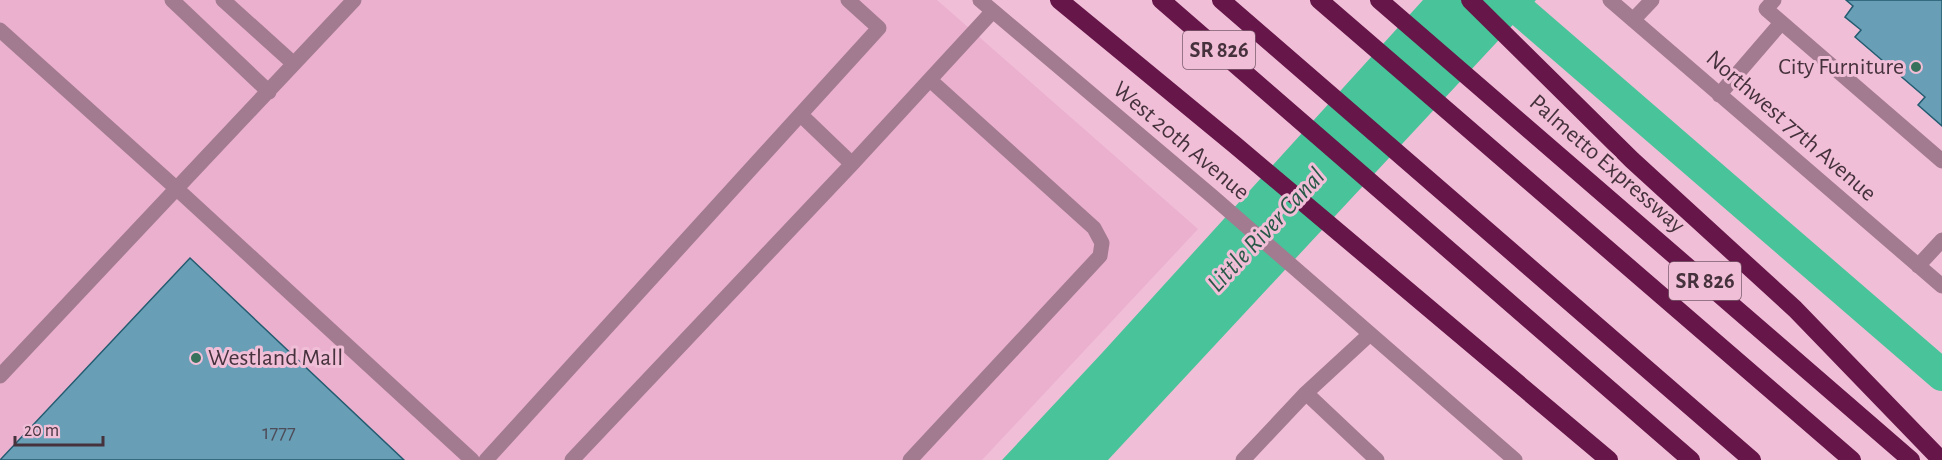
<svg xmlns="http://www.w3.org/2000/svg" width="1942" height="460" viewBox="0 0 1942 460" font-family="'Alegreya Sans',sans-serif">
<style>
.built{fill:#eab0ce}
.water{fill:#49c399}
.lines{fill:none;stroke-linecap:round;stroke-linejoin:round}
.canal{stroke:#49c399;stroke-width:32}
.building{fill:#689fb6;stroke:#235b70;stroke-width:1.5}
.minor{stroke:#a37b90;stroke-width:15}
.highway{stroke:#661649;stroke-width:18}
.poi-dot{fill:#37725c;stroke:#f1bed8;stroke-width:2}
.labels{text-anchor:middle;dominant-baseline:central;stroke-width:6;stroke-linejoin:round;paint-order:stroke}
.number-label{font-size:21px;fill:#4e4d5a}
.shield{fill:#f1bed8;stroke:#795c6b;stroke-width:1.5}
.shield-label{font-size:22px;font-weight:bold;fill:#46323c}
.poi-label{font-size:24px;fill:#46323c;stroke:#f1bed8;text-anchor:end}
.street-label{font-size:24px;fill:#46323c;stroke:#f1bed8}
.water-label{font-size:26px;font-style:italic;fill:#285947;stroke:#f1bed8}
</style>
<rect width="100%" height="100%" fill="#f1bed8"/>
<path class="built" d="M 0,0 L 937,0 L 1198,229 L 982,460 L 0,460 Z"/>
<path class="water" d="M 1423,0 L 1536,0 L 1108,460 L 1002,460 L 1102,353 Z"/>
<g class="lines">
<path class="canal" d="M 1508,0 L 1942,375"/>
</g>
<path class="building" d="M 1846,0 L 1942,0 L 1942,126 L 1918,105 L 1925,97 L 1855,37 L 1861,30 L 1845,17 L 1853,6 Z
M 190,258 L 404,460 L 0,460 Z"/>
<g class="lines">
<path class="minor" d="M 172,0 L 269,92
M 223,0 L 294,64
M 980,0 L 1213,197 L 1515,460
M 1610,0 L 1942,286
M 1774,0 L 1766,9 L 1942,161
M 1633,20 L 1652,0
M 0,30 L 177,189 L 472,460
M 1719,95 L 1781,23
M 801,115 L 852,164
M 1918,266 L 1942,240
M 0,376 L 354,0
M 1306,393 L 1377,460
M 486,460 L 879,28 L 848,0
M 572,460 L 852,164 L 992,12
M 910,460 L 1100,256 L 1102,243 L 1094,228 L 930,80
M 1243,460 L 1306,393 L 1370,334"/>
<path class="highway" d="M 1059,0 L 1235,145 L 1609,460
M 1161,0 L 1691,460
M 1221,0 L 1752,460
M 1319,0 L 1852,460
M 1379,0 L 1911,460
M 1470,0 L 1632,160 L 1795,309 L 1941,460"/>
</g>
<g class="poi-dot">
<circle cx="1916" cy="67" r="6"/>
<circle cx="196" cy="358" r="6"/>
</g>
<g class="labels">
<g class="number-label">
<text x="279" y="432">1777</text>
</g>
<g class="shield">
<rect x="1183" y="31" width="72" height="38" rx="4.5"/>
<rect x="1669" y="262" width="72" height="38" rx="4.5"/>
</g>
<g class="shield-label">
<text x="1219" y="50">SR 826</text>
<text x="1705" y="281">SR 826</text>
</g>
<g class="poi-label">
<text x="1904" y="67">City Furniture</text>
<text x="208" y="358" text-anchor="start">Westland Mall</text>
</g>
<g class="street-label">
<text transform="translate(1791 126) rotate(41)">Northwest 77th Avenue</text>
<text transform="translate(1181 141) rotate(40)">West 20th Avenue</text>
<text transform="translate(1607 164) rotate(41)">Palmetto Expressway</text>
</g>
<g class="water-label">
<text transform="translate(1266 230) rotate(-47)">Little River Canal</text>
</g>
</g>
<path d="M15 436v9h88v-9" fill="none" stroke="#46323c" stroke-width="3"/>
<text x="24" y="436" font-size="18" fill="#46323c" stroke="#f1bed8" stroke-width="4.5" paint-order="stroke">20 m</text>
</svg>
